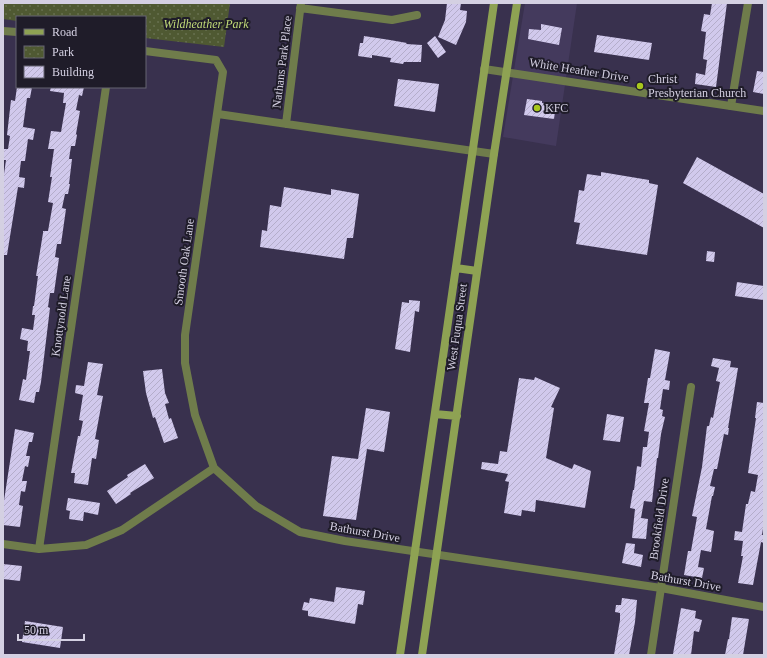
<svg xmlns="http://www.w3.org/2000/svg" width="767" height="658" viewBox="0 0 767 658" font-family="'Times New Roman',serif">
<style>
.built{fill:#443a5d}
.park{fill:url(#park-dots)}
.building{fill:url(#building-hatch)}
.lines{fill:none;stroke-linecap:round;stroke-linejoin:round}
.minor{stroke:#6f7c4b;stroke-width:8}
.tertiary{stroke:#6f7c4b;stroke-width:8}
.secondary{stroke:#8ea253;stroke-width:8}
.poi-dot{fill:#a8c71d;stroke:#1f1c29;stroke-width:1.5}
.labels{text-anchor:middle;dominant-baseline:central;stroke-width:4;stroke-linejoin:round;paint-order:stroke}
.park-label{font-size:12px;font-style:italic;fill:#c2db78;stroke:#1f1c29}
.street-label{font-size:12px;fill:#d4d0e2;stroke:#1f1c29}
.poi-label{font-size:12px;fill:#d4d0e2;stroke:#1f1c29;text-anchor:start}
</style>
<defs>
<pattern id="park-dots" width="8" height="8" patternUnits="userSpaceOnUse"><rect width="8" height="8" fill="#4f5932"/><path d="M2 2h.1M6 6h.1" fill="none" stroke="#67704f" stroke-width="1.8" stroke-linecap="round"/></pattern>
<pattern id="building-hatch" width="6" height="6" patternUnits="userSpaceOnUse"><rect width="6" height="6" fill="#d1c9ec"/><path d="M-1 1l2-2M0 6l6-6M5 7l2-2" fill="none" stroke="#b4adca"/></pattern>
</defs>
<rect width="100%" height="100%" fill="#39314e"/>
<path class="built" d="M 525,3 L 577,3 L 556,146 L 503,137 Z"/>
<path class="park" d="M 3,3 L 230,3 L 224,47 L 145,38 L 145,17 L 17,17 L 17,21 L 3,19 Z"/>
<path class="building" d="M 447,3 L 461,3 L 460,10 L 467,11 L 466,22 L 456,45 L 438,37 L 445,20 Z
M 712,3 L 727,3 L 716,87 L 695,84 L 696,73 L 705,75 L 707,60 L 703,59 L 706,32 L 701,31 L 704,14 L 710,15 Z
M 541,24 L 562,28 L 559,45 L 528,39 L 529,29 L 541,30 Z
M 597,35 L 652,43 L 649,60 L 594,52 Z
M 364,36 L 390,40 L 407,43 L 406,44 L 422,45 L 421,62 L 404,62 L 403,64 L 390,62 L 391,58 L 372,55 L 372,58 L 358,56 L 360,43 L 363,43 Z
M 435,36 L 446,52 L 438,58 L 427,43 Z
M 757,71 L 764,72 L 764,94 L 753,92 Z
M 398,79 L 439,84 L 435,112 L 394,106 Z
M 17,87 L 32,87 L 30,98 L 27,98 L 23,127 L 35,129 L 33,140 L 28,139 L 25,161 L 21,161 L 19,177 L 25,178 L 24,188 L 18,187 L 7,255 L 3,255 L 3,174 L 4,174 L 6,160 L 3,160 L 3,156 L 4,149 L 8,149 L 10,136 L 7,135 L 11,100 L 15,101 Z
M 51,87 L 84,87 L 82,96 L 79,95 L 76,110 L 80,111 L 76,134 L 77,135 L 75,146 L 71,146 L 69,159 L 72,159 L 69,184 L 70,184 L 68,194 L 65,194 L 62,208 L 66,209 L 61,244 L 57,244 L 55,257 L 59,258 L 54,293 L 50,293 L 48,307 L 50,308 L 41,382 L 39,392 L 36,392 L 34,403 L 19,400 L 23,379 L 26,380 L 30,351 L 27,351 L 28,341 L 20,339 L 22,328 L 33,330 L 35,315 L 32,315 L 33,306 L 34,306 L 38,276 L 36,276 L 43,233 L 43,231 L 48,231 L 53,203 L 48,202 L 52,177 L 50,177 L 54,149 L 48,149 L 51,131 L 61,132 L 66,103 L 63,103 L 64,93 L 50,91 Z
M 527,99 L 542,101 L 542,103 L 556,104 L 554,119 L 524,115 Z
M 697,157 L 764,194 L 764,228 L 683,183 Z
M 601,172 L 649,180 L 649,183 L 658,185 L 647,255 L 576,244 L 580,223 L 574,222 L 579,190 L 584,191 L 587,174 L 601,176 Z
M 284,187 L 331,195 L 331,189 L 359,194 L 353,238 L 347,238 L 344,259 L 260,247 L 262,230 L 267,231 L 270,205 L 281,207 Z
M 707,251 L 715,252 L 714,262 L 706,261 Z
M 737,282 L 764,286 L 763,300 L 735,296 Z
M 409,300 L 420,301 L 419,312 L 415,311 L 410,352 L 395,349 L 402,302 L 409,303 Z
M 655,349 L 670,352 L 665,380 L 670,381 L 669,390 L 663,389 L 660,409 L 663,410 L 662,416 L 665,417 L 661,434 L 658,458 L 657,458 L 652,502 L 644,501 L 641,518 L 648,519 L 646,539 L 632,538 L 635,509 L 630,508 L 633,490 L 634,490 L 637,466 L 641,467 L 643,447 L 647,447 L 649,432 L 644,431 L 649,403 L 644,403 L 648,378 L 650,378 Z
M 713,358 L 731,361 L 730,367 L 738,368 L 728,428 L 729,428 L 728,435 L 724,434 L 717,469 L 714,469 L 710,486 L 715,487 L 713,496 L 712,496 L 706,529 L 714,531 L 711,552 L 701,550 L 698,567 L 704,568 L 702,578 L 684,575 L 688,551 L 691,551 L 697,517 L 692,516 L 702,467 L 707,426 L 709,426 L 711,417 L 713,418 L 720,382 L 716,381 L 719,368 L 711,366 Z
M 88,362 L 103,364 L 97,395 L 103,396 L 95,439 L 99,440 L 96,459 L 92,458 L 88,485 L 74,483 L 75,473 L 71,473 L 78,436 L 80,436 L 83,421 L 79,420 L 83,395 L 75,393 L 76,385 L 84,386 Z
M 162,369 L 165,393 L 169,403 L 165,404 L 169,419 L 171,418 L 178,438 L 164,443 L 155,417 L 153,418 L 146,393 L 143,371 Z
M 535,377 L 560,388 L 551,407 L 554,408 L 546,458 L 572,469 L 574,464 L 591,471 L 585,508 L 536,500 L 535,512 L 522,510 L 521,516 L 504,513 L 509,482 L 505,481 L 508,474 L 481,469 L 482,462 L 498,464 L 500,451 L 507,452 L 519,378 L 534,380 Z
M 757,402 L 764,403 L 764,522 L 762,535 L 764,535 L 764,543 L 761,542 L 753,585 L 738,583 L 743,556 L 741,556 L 743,541 L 734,540 L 735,531 L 742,532 L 746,504 L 748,504 L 751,491 L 755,492 L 758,475 L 748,473 L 756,418 L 755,418 Z
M 366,408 L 390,412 L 384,452 L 367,449 L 356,520 L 323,516 L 332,456 L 358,459 Z
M 607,414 L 624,417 L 620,442 L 603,440 Z
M 15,429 L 34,433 L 32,442 L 29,442 L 26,456 L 30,456 L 28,467 L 25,466 L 22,481 L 27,481 L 25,492 L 21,491 L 19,505 L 23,506 L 20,527 L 3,525 L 3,507 Z
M 145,464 L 154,478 L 130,493 L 131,494 L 116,504 L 107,491 L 128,477 L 127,475 Z
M 68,498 L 100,503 L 98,515 L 84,512 L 83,521 L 69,519 L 70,511 L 66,510 Z
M 626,543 L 635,544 L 634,553 L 643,555 L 641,567 L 622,563 Z
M 3,564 L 22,566 L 20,581 L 3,579 Z
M 336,587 L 365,591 L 363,605 L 358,604 L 355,624 L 308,616 L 308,611 L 302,610 L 304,602 L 309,603 L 310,598 L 334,602 Z
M 622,598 L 637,600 L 635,622 L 629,655 L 614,655 L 620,620 L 620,613 L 615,612 L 616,605 L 621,605 Z
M 681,608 L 696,611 L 695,618 L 702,620 L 699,632 L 694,631 L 691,655 L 673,654 Z
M 732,617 L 749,619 L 743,655 L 725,655 L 728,639 L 729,639 Z
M 25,621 L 63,627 L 60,648 L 22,642 Z"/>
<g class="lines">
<path class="minor" d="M 300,8 L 392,20 L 417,15
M 3,31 L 17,32
M 145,51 L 216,60 L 223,72 L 185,335 L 185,363 L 195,415 L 214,468 L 256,506 L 300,532 L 345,541 L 661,588 L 764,607
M 731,106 L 748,3
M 218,114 L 494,154
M 286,124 L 301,3
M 3,544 L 39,549 L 86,545 L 122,530 L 214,468
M 39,549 L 106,87
M 651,655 L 691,387"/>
<path class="tertiary" d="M 484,69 L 764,111"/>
<path class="secondary" d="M 456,268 L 477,271
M 435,414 L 457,416
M 400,655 L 494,3
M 422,655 L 494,154 L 517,3"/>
</g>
<g class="poi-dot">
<circle cx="640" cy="86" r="4"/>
<circle cx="537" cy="108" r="4"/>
</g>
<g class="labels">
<g class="park-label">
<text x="206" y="24">Wildheather Park</text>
</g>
<g class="street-label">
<text transform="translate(282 62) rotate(-83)">Nathans Park Place</text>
<text transform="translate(579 70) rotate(9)">White Heather Drive</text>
<text transform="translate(184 262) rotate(-82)">Smooth Oak Lane</text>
<text transform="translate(61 316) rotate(-82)">Knottynold Lane</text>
<text transform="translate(457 327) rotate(-82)">West Fuqua Street</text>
<text transform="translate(659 519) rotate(-82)">Brookfield Drive</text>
<text transform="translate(365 532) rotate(10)">Bathurst Drive</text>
<text transform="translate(686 581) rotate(10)">Bathurst Drive</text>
</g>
<g class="poi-label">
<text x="648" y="79">Christ<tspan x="648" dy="14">Presbyterian Church</tspan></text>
<text x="545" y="108">KFC</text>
</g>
</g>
<rect width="767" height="658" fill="none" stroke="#d4d0e2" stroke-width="8"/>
<rect x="16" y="16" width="130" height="72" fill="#1f1c29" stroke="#676473"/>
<rect x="24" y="29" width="20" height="6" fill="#8ea253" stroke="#676473"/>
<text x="52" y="36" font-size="12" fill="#d4d0e2">Road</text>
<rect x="24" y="46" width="20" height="12" fill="url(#park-dots)" stroke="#676473"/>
<text x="52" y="56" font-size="12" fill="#d4d0e2">Park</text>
<rect x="24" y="66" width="20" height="12" fill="url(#building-hatch)" stroke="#676473"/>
<text x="52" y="76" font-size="12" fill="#d4d0e2">Building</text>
<path d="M18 634v6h66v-6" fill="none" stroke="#d4d0e2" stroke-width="2"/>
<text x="24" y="634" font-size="12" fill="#d4d0e2" stroke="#1f1c29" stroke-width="3" paint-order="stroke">50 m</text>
</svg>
